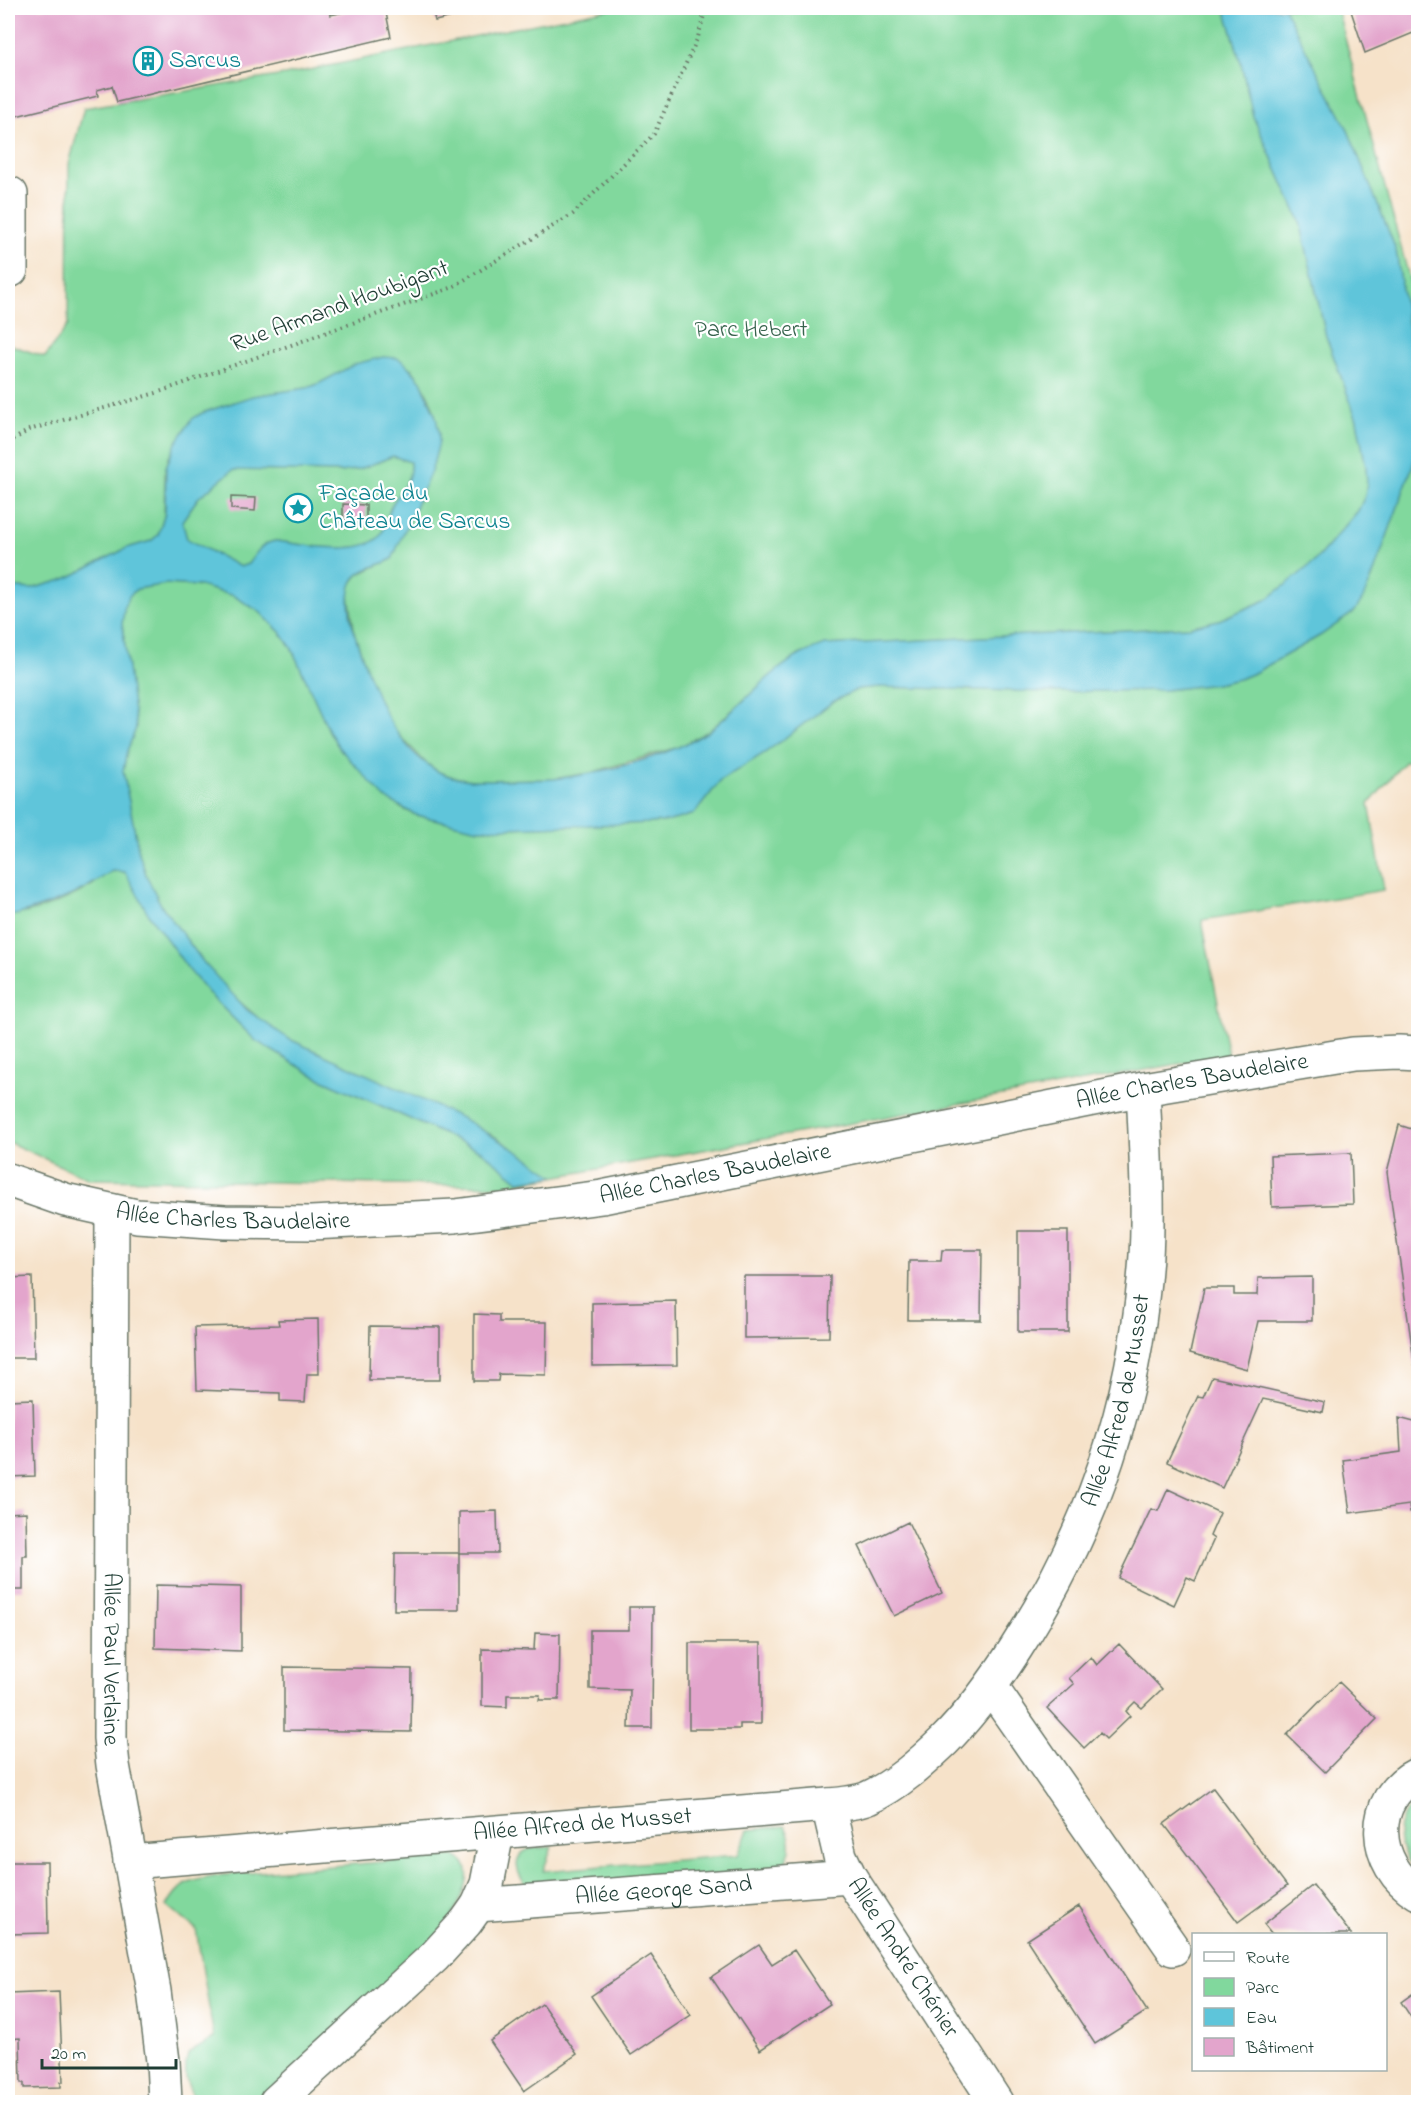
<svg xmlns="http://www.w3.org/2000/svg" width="1426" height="2110" viewBox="0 0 1426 2110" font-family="'Indie Flower',sans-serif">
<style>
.green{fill:#81d89d;stroke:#508a68;stroke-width:1.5}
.water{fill:#5ec5da;stroke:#3e8187;stroke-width:1.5;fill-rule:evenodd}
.building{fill:#e3a5cc}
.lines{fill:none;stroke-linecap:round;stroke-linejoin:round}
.minor-casing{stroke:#6a7768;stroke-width:36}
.path{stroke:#6a7768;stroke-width:4;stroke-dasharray:1.5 4.5;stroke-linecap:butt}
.minor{stroke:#fff;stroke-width:33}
.labels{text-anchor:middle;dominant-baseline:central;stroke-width:4.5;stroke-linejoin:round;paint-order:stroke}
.culture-label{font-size:24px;fill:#0d838f;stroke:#fff;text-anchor:start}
.street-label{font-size:24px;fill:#1f3d34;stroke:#fff}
.park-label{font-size:24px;fill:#38644e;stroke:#fff}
</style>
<rect width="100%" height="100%" fill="#fff"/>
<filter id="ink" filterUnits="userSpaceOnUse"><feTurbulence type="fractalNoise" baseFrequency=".0167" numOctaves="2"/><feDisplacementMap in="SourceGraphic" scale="12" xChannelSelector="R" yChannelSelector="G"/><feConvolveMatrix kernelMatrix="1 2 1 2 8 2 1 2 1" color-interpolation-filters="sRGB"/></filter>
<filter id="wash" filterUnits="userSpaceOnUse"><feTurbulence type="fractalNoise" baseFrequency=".008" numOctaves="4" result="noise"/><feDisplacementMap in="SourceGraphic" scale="24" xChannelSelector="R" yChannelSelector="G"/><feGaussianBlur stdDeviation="1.35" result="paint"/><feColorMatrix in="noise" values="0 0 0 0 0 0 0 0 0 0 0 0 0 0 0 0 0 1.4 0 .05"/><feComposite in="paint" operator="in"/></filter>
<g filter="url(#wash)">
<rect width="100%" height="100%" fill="#f6e2c9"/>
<path class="green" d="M 614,8 L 1225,8 L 1241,63 L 1253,116 L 1300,221 L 1326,336 L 1357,420 L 1366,467 L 1367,484 L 1365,496 L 1358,511 L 1314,562 L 1292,581 L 1266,600 L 1219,620 L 1189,627 L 825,645 L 799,655 L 772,675 L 710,730 L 679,747 L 590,773 L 553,779 L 472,780 L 453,777 L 439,772 L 425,762 L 397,733 L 386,716 L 373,688 L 355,635 L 349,595 L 350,585 L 359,574 L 392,559 C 398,547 402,534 408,521 C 437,463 455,425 411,368 L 318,384 L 307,388 L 253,396 L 202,413 L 169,457 L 165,472 L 164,520 L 158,535 L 151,541 L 127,548 L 66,579 L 31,589 L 8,587 L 8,341 L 11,345 L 45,357 L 68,325 L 69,164 L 84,108 L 284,75 Z
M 1284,8 L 1337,8 L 1417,307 L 1418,393 L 1396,250 L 1347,128 Z
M 1418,451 L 1418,763 L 1405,761 L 1369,804 L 1384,890 L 1202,920 L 1228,1055 L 504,1186 L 89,1179 L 8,1142 L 8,915 C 31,915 72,898 92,885 C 98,881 104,875 111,872 C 115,870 121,872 125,872 L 189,969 L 211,996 L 256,1041 L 315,1076 L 481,1151 L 519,1181 L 553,1176 L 494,1136 L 289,1039 L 270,1028 L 233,996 L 204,963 L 161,905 L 146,875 L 139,853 L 123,771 L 127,751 L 136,728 L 122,624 L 125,604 L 130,595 L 137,589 L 166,584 L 200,586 L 234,596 L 260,612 L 281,633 L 291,647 L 330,733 L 340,749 L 401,808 L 416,815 L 480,829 L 651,823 L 670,821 L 694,814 L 721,780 L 766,752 L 834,701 L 858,689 L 879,687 L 1049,692 L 1165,690 L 1216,684 L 1239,679 L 1256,672 L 1321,635 L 1355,611 L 1370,583 Z
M 393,456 L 410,462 C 412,480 402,488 393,503 C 387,513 387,529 379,537 C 360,557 301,544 275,541 C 260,544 257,553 248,564 L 240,567 L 187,539 L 182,521 L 198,498 L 233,470 L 341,472 L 360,469 Z
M 1418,1799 L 1418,1874 C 1396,1850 1390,1821 1418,1799 Z
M 785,1826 C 795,1845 790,1858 777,1873 L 529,1887 C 518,1878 510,1858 527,1850 C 534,1847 545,1848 552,1847 L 543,1871 L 738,1855 L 748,1830 Z
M 454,1856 C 458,1858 463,1860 465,1864 C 477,1884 443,1931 431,1948 L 258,2102 L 196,2102 C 186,2084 183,2074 188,2054 L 214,2038 L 196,1929 L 167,1906 C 181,1879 196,1880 223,1875 Z"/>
<path class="water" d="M 1225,8 L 1284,8 L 1347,128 L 1396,250 L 1418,393 L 1418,451 L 1370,583 L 1362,600 L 1355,611 L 1321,635 L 1256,672 L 1239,679 L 1216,684 L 1165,690 L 1049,692 L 879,687 L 858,689 L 834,701 L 766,752 L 721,780 L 694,814 L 670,821 L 651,823 L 479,829 L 416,815 L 385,798 L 340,749 L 330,733 L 291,647 L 281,633 L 260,612 L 234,596 L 200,586 L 166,584 L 137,589 L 130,595 L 125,604 L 122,624 L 136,728 L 127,751 L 123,771 L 139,853 L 146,875 L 161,905 L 204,963 L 247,1010 L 289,1039 L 464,1119 L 525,1156 L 554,1176 L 519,1181 L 481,1151 L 315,1076 L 256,1041 L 211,996 L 189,970 L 149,915 L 125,872 L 112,871 C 78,895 55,903 16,915 L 8,915 L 8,587 L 31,589 L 66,579 L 127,548 L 151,541 L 158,535 L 165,513 L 166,467 L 176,443 L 192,419 L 202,413 L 253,396 L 307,388 L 318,384 L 355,364 L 383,357 L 397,358 L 404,362 L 421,381 L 436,417 L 439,433 L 439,442 L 432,469 L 392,559 C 382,565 367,567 359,574 C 339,589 355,637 362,656 C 377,699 395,746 437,771 C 457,782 482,780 504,780 C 521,779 538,780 554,779 C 600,774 671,756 709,731 C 719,724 728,714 737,707 C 756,689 776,668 800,655 C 808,651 817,648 825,645 L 1189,627 L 1219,620 L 1266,600 L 1292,580 L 1314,562 L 1358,511 L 1365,496 L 1367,484 L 1366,467 L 1357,420 L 1326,336 L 1300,221 L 1253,116 L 1241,63 ZM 393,456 L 410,462 C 412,480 402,488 393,503 C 387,513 387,529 379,537 C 360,557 301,544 275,541 C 260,544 257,553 248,564 L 240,567 L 187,539 L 182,521 L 198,498 L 233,470 L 341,472 L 360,469 Z"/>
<g id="blocks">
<path class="building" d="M 8,8 L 328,8 L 330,15 L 362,8 L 385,8 L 391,37 L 117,102 L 112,86 L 97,90 L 98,96 L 8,118 Z
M 432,8 L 489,8 L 435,21 Z
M 1350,8 L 1418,8 L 1418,31 L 1365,53 Z
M 231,497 L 256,498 L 255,511 L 231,509 Z
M 343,504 L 366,505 L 366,519 L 343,519 Z
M 1399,1125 L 1418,1131 L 1418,1389 L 1387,1172 Z
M 1351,1153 L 1353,1204 L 1272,1207 L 1270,1156 Z
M 1018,1231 L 1068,1231 L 1068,1332 L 1018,1332 Z
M 942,1250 L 982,1250 L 981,1320 L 908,1320 L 909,1261 L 941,1261 Z
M 744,1276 L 830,1276 L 829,1337 L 744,1338 Z
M 32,1277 L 34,1358 L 8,1358 L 8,1278 Z
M 1312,1277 L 1312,1321 L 1258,1321 L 1247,1369 L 1190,1353 L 1204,1288 L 1234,1288 L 1234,1295 L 1257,1295 L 1258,1278 Z
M 676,1301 L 677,1365 L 592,1366 L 592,1303 Z
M 474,1314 L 499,1315 L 499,1322 L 547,1322 L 546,1375 L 499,1374 L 498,1381 L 474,1381 Z
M 318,1319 L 319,1374 L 307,1374 L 305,1402 L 280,1401 L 280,1393 L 197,1390 L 195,1327 L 279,1325 L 278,1320 Z
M 370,1326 L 440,1327 L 440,1380 L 369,1380 Z
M 1212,1377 L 1325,1402 L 1323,1412 L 1263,1399 L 1222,1488 L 1167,1462 L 1198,1396 L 1203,1397 Z
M 33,1399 L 35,1476 L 8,1477 L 8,1400 Z
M 1399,1418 L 1418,1423 L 1418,1511 L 1410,1512 L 1409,1505 L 1350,1513 L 1343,1460 L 1401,1452 Z
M 1168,1489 L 1220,1513 L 1210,1536 L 1214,1539 L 1195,1581 L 1187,1577 L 1174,1605 L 1118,1578 L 1151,1509 L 1158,1511 Z
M 497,1511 L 498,1553 L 459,1553 L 459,1512 Z
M 26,1512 L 27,1556 L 23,1556 L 23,1590 L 8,1590 L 8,1513 Z
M 908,1522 L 942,1593 L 894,1616 L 859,1546 Z
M 395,1553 L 459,1553 L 459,1610 L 394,1610 Z
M 156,1585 L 241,1587 L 241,1651 L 155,1648 Z
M 629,1607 L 653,1607 L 652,1728 L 629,1728 L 630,1690 L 590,1689 L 590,1630 L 629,1630 Z
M 535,1633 L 560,1634 L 559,1700 L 539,1700 L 540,1695 L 507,1695 L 507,1707 L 482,1706 L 482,1649 L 534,1650 Z
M 689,1643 L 761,1643 L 761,1724 L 740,1724 L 740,1729 L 689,1729 Z
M 1119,1644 L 1162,1689 L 1142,1708 L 1135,1702 L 1126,1711 L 1130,1716 L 1106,1739 L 1100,1733 L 1084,1748 L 1047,1708 L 1074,1684 L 1069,1678 L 1091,1657 L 1097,1665 Z
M 284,1667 L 412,1669 L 411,1732 L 284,1730 Z
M 1339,1682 L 1377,1719 L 1325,1772 L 1287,1735 Z
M 1213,1788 L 1287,1886 L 1238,1922 L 1164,1824 Z
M 8,1862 L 47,1862 L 48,1933 L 8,1934 Z
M 1313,1885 L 1351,1934 L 1272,1934 L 1264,1924 Z
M 1079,1906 L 1147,2011 L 1095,2044 L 1027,1940 Z
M 759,1945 L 772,1964 L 794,1950 L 830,2004 L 760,2050 L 711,1977 Z
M 651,1955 L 691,2015 L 631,2055 L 591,1996 Z
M 1418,1990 L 1418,2028 L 1401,2002 Z
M 59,1992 L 63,2082 L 61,2082 L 61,2087 L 24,2088 L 24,2083 L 21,2083 L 20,2038 L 8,2039 L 8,1994 Z
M 542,2004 L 577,2054 L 524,2091 L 490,2041 Z"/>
</g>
</g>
<g filter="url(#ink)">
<use href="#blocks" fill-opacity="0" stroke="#6a7768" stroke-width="1.5"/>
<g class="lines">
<g class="minor-casing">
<g id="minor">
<path d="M 8,195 L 11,194 L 11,270 L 8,266"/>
<path id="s1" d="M 8,1180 L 65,1200 L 137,1216 L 225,1222 L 311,1223 L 455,1216 L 602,1197 L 1143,1089 L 1353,1054 L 1399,1052 L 1418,1053"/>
<path id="s2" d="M 112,1211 L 110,1738 L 113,1765 L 154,1991 L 163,2061 L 165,2102"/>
<path d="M 991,1687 L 1173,1949"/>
<path d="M 1418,1774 C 1367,1799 1372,1866 1418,1893"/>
<path id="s3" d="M 828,1805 L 840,1856 L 850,1877 L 996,2102"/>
<path id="s4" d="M 130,1862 L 828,1805 C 842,1804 856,1803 868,1798 C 897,1785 922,1762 944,1741 C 972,1713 995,1681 1016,1648 C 1076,1555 1118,1451 1136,1342 C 1142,1304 1147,1264 1147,1225 C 1148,1180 1145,1134 1143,1089"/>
<path id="s5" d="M 478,1905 L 850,1877"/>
<path d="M 276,2102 L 434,1957 L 466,1922 L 478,1905 L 487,1884 L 497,1833"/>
</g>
</g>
<path class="path" d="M 8,443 L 29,430 L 156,393 L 451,288 L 573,214 L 654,134 L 698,37 L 706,8"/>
<use href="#minor" class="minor"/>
</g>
</g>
<defs>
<g id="building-ring" transform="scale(1.5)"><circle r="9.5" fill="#fff" stroke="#0f9aa8" stroke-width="1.5"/><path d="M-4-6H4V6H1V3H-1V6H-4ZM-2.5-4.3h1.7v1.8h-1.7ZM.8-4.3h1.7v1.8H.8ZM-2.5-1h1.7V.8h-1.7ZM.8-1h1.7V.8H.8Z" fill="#0f9aa8"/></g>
<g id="sight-ring" transform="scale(1.5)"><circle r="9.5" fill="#fff" stroke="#0f9aa8" stroke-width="1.5"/><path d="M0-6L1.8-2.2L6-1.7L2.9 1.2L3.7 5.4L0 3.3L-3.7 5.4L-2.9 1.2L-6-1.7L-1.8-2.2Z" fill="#0f9aa8"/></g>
</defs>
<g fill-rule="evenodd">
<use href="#building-ring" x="148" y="61"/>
<use href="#sight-ring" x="298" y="508"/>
</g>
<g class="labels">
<g class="culture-label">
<text x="169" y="61">Sarcus</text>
<text x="319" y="494">Façade du<tspan x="319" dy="28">Château de Sarcus</tspan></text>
</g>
<g class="street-label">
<text transform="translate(340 307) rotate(-20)">Rue Armand Houbigant</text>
<text stroke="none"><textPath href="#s1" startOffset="1202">Allée Charles Baudelaire</textPath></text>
<text stroke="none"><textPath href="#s1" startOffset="716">Allée Charles Baudelaire</textPath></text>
<text stroke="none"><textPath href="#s1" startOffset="230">Allée Charles Baudelaire</textPath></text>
<text stroke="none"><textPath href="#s4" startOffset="1224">Allée Alfred de Musset</textPath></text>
<text stroke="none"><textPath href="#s2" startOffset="448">Allée Paul Verlaine</textPath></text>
<text stroke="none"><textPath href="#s4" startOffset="454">Allée Alfred de Musset</textPath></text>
<text stroke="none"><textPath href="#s5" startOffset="186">Allée George Sand</textPath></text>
<text stroke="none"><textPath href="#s3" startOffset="172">Allée André Chénier</textPath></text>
</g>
<g class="park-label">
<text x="751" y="330">Parc Hebert</text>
</g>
</g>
<rect width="1426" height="2110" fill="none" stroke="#fff" stroke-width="30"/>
<rect x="1192" y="1933" width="195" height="138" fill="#ffffff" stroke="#a5b1ae" stroke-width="1.5"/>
<rect x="1204" y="1952" width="30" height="9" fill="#ffffff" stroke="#a5b1ae" stroke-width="1.5"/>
<text x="1246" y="1963" font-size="18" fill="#1f3d34">Route</text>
<rect x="1204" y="1978" width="30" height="18" fill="#81d89d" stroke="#a5b1ae" stroke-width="1.5"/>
<text x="1246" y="1993" font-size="18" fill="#1f3d34">Parc</text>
<rect x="1204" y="2008" width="30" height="18" fill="#5ec5da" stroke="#a5b1ae" stroke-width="1.5"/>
<text x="1246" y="2023" font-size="18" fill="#1f3d34">Eau</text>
<rect x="1204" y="2038" width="30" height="18" fill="#e3a5cc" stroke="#a5b1ae" stroke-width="1.5"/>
<text x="1246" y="2053" font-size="18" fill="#1f3d34">Bâtiment</text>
<path d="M42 2059v9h134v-9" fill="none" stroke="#1f3d34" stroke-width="3"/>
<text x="51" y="2059" font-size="18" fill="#1f3d34" stroke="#ffffff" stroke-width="4.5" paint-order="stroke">20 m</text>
</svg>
